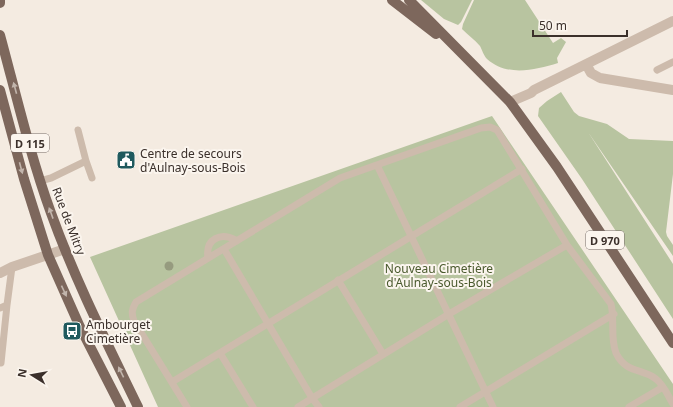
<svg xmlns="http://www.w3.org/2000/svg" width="673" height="407" viewBox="0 0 673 407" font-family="'Noto Sans',sans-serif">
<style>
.green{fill:#b8c4a0}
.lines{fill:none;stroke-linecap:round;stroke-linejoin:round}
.lane{stroke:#cdbbac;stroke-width:7}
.street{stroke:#cdbbac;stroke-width:10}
.primary{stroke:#7d675c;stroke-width:10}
.tree{fill:#969b7f}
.oneway{fill:#c2b5ac}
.labels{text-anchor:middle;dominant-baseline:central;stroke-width:4;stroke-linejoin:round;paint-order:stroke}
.shield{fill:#fbf5ee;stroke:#756b66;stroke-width:1}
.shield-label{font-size:11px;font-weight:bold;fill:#3b302b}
.poi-label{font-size:12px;fill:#3b302b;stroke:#fbf5ee;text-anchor:start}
.street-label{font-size:12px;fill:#3b302b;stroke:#fbf5ee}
.park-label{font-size:12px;fill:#4a5a2e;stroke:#fbf5ee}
</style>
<rect width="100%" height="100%" fill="#f4ebe1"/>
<path class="green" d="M 421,0 L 472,0 L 461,22 L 458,25 L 444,19 Z
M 474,0 L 525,0 L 553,43 L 561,38 L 566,42 L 557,58 L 558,63 C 535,70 507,77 487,59 C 484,56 482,50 480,46 C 475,40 467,34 462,29 L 463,24 Z
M 561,92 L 574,112 L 579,116 L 607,124 L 629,139 L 673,141 L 673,174 L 666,232 L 667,236 L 673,245 L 673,256 L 588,132 L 673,264 L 673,319 L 582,179 L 538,116 L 539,108 L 547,101 Z
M 492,116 L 673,384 L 673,407 L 158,407 L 90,257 Z"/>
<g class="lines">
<path class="lane" d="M 657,70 L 673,62
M 86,161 L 92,178
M 377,165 L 493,407
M 40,181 L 51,178 L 86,161 L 78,130
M 224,249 L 312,398 L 319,407
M 208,258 C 205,239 221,231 237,241
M 338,280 L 383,354
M 0,308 L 7,305 L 12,267
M 220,353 L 253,407
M 1,363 L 7,305
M 172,382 L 522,169
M 187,407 L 134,321 C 131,313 132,309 136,302 L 340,178 L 481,128 L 490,127 L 497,130 L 567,245 L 611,304 C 615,321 610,338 616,353 C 626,374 643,368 656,379 C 664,385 668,396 673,404
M 298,407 L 449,314 L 567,245
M 460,407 L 614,314
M 629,407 L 663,387"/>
<path class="street" d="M 586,64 L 591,73 L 600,78 L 673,90
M 510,102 L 531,93 L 534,90 L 673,21
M 0,273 L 12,267 L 65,249"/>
<path class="primary" d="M 392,0 L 436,34
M 409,0 L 510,102 L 557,167 L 673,343
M 0,3 L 0,0
M 0,35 C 16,94 30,155 51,213 C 75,280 107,343 138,407
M 0,90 L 24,179 L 48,255 L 80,327 L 121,407"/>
</g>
<circle class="tree" cx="169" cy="266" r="4.5"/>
<defs><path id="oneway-solid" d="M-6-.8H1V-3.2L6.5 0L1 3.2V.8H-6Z"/></defs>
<g class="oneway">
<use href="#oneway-solid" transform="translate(15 88) rotate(-105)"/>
<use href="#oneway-solid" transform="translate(21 168) rotate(75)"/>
<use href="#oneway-solid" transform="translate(51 213) rotate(-110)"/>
<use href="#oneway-solid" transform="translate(64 291) rotate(65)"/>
<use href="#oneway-solid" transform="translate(121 372) rotate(-116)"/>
</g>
<defs>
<g id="civic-square" transform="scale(1)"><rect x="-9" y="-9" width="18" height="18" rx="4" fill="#1f5a5e" stroke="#fbf5ee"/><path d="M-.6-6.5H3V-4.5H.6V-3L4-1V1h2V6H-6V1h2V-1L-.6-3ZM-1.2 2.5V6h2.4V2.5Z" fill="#fff"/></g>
<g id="bus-square" transform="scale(1)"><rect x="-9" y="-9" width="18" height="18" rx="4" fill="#1f5a5e" stroke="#fbf5ee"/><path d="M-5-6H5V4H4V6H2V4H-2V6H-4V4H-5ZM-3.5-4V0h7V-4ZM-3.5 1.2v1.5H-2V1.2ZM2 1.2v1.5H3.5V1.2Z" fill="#fff"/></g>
</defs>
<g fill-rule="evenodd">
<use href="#civic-square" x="126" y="160"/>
<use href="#bus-square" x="72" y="331"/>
</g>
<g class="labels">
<g class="shield">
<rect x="11" y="134" width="38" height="18" rx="3"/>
<rect x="586" y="231" width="38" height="18" rx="3"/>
</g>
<g class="shield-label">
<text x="30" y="143">D 115</text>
<text x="605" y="240">D 970</text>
</g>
<g class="poi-label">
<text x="140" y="153">Centre de secours<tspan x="140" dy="14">d'Aulnay-sous-Bois</tspan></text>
<text x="86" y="324">Ambourget<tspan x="86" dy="14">Cimetière</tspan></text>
</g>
<g class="street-label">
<text transform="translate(69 221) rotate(69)">Rue de Mitry</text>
</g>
<g class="park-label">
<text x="439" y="268">Nouveau Cimetière<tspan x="439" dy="14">d'Aulnay-sous-Bois</tspan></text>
</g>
</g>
<g transform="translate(32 375) rotate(281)" stroke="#fbf5ee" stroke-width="3" paint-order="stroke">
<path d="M0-3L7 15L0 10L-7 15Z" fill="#3b302b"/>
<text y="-6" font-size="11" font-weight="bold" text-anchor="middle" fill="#3b302b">N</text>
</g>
<path d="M533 30v6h94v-6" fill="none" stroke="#3b302b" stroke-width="2"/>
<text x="539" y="30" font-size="12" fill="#3b302b" stroke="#fbf5ee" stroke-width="3" paint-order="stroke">50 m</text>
</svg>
